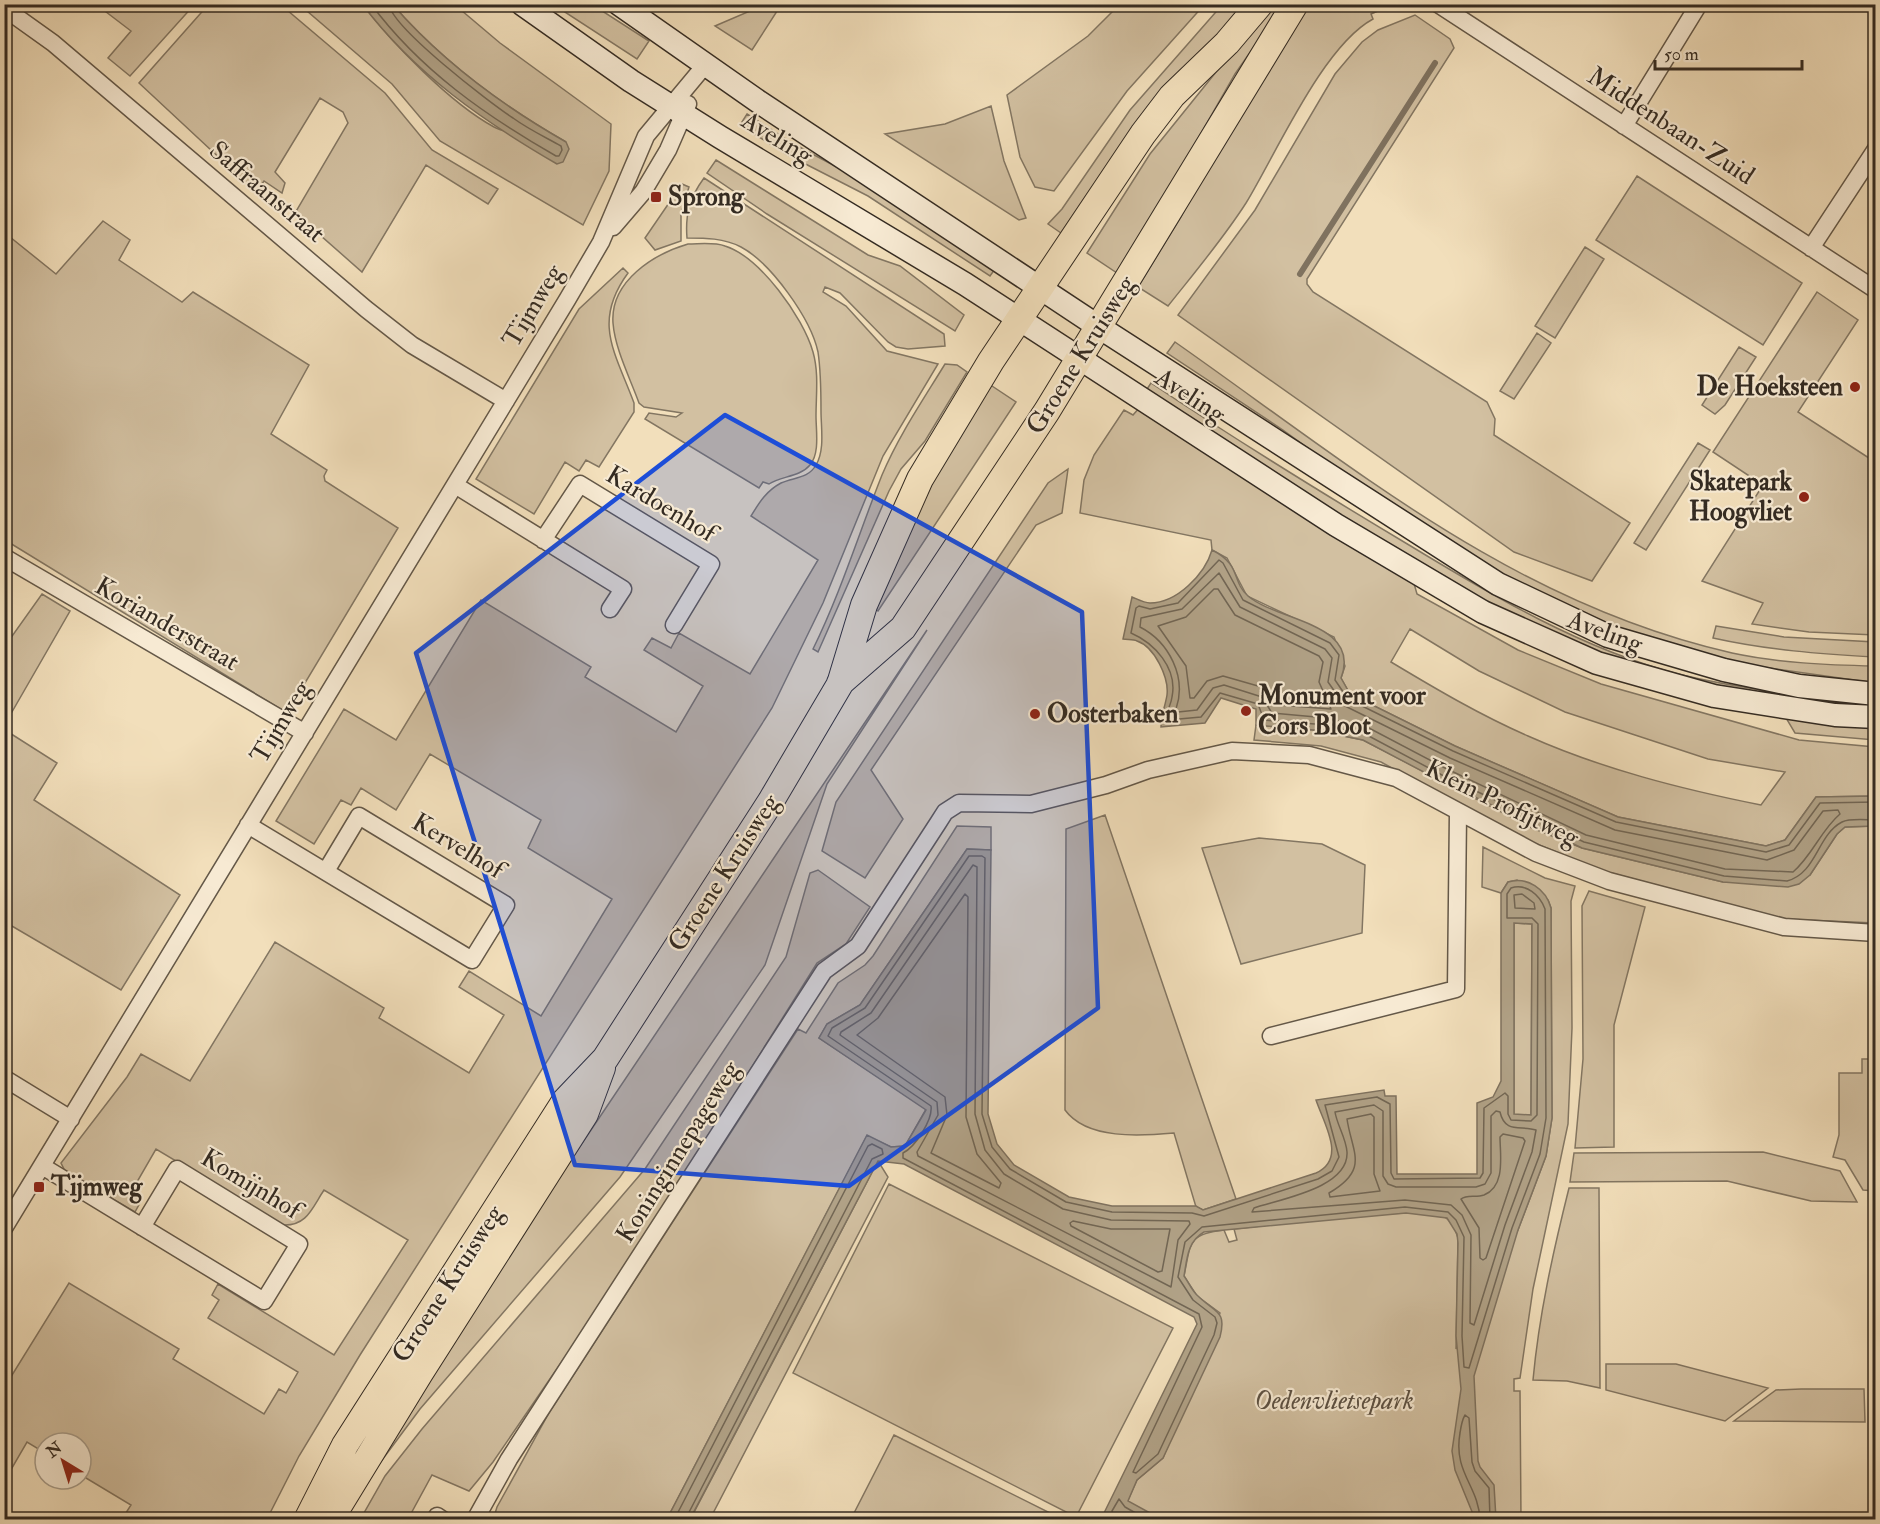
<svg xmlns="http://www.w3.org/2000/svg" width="1880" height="1524" viewBox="0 0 1880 1524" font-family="'IM FELL Double Pica',serif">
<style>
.green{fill:#d2c0a1;stroke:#837662;stroke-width:1.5;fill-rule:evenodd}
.water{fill:#b1a287;stroke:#7f725f;stroke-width:1.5;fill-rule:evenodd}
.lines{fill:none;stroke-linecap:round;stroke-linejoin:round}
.shore{stroke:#726654;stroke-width:1.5}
.stream{stroke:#7f725f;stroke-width:6}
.minor-casing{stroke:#645848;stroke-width:19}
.secondary-casing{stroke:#342b22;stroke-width:25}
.primary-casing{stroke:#342b22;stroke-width:28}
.minor{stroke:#f7ead3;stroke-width:16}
.secondary{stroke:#f7ead3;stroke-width:22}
.primary{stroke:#f2dfbb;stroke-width:26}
.marked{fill:#1d4ed8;fill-opacity:0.2;stroke:#1d4ed8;stroke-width:4.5;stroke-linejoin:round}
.poi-dot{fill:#8f2418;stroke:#f7ead3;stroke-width:2}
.labels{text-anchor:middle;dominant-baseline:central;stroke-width:4.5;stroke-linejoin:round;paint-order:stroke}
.street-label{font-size:26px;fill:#342b22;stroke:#f7ead3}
.poi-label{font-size:26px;font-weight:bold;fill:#342b22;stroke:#f7ead3;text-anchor:start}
.park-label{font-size:26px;font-style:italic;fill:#5c5042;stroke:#f7ead3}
</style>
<rect width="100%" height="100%" fill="#f2dfbb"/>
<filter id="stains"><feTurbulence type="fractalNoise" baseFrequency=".00333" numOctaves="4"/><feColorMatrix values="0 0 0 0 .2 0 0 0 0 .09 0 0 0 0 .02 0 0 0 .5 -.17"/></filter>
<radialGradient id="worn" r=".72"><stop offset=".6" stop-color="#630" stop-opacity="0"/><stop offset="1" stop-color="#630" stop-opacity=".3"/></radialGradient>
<path class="green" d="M 97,5 L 194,5 L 130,76 L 108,58 L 131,31 Z
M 208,5 L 281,5 L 385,93 L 432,150 L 498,189 L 488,204 L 426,165 L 362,272 L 295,213 L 348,123 L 343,112 L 320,98 L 275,172 L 285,183 L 282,193 L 264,181 L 256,192 L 139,83 Z
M 300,5 L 363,5 C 393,44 450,103 494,127 C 508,135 548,138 566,142 C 501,105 442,61 393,5 L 455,5 L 500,43 L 611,124 L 609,171 L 583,225 L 440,141 L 392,84 Z
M 554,5 L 593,5 L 649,41 L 637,59 Z
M 764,5 L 781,5 L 752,50 L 715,26 Z
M 1119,5 L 1204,5 L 1127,91 L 1054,191 L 1035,187 L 1020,157 L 1007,95 L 1088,36 Z
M 1222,5 L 1250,5 L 1139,118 L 1061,233 L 1048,224 L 1062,209 L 1130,110 Z
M 1270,5 L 1283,5 L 1235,74 L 1120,275 L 1087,253 L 1150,154 Z
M 1301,5 L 1392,5 L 1371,14 L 1373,19 C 1323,46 1277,152 1246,203 C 1223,239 1195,272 1168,306 L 1138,287 L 1181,217 L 1236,113 Z
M 1415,15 L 1450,39 L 1454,48 L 1307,279 L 1307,284 L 1313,292 L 1487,402 L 1495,419 L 1494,435 L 1630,523 L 1592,581 L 1514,552 L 1178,315 L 1255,210 L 1335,74 L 1362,42 L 1378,30 Z
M 991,106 L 1004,161 L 1026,218 L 1019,220 L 885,134 L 945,124 Z
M 747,114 L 792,143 L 874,187 L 995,269 L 990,276 L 868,196 L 786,154 L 740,125 Z
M 716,160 L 868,255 L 900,266 L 964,315 L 955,331 L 767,214 L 707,173 Z
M 1637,176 L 1802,283 L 1763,345 L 1596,240 Z
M 704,178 L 944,334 L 945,346 L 908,349 L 896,347 L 888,342 L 840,293 L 825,287 L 823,292 L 846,306 L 887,351 L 938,364 L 883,456 L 823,603 L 772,708 L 360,1355 L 299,1456 L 267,1519 L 122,1519 L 131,1505 L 81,1475 L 81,1443 L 45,1443 L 45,1453 L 27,1442 L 5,1480 L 4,1388 L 69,1283 L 179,1349 L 173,1359 L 264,1414 L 279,1389 L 286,1393 L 298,1372 L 208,1318 L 219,1300 L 212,1295 L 218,1284 L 334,1355 L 408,1240 L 324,1190 C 312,1208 307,1226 283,1225 L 156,1149 L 130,1194 L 141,1201 L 135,1212 L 65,1171 L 61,1163 L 127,1077 L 141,1054 L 190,1081 L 275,942 L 384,1008 L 379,1018 L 469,1073 L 504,1015 L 459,987 L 469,971 L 541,1016 L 612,899 L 528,848 L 541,820 L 430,754 L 396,810 L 361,788 L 351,805 L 341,800 L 314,844 L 276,821 L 344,709 L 396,740 L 481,600 L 591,667 L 585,677 L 676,732 L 703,686 L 644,650 L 652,638 L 671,648 L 679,633 L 750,674 L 818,560 L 751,516 C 759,503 766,491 781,483 C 794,477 808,479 816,465 C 825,450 821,428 821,411 C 821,391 821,372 818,352 C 811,319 771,263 741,247 C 724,238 705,238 687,238 C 685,214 690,197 704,178 Z
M 682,184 L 689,187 L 681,213 L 681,241 L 655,250 L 645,238 Z
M 103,221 L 130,240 L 119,260 L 182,302 L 193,292 L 309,365 L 271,434 L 327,470 L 324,476 L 325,481 L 398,528 L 287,713 L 5,540 L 5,233 L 56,274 Z
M 688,244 C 700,244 714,242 725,246 C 760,257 803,317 813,352 C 819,373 816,395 816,416 C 816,431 820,453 810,465 C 800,477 781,476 769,484 L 763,482 L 759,488 L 645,419 L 649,413 L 676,417 L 682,413 L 644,407 L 639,403 C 630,378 615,349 613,323 C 610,281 654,254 688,244 Z
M 1585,247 L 1604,259 L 1555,338 L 1535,326 Z
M 623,268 L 628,273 C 592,322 615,352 634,403 L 634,412 L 599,467 L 586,460 L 579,471 L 565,462 L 534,514 L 476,479 L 579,309 Z
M 1817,292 L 1858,320 L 1798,412 L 1872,460 L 1875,458 L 1875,635 L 1809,632 L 1752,624 L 1763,603 L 1702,581 L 1763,485 L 1713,452 Z
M 1537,333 L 1551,343 L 1514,399 L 1500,391 Z
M 1175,342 C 1352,466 1514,604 1732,653 C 1779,663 1827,665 1875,666 L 1875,683 L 1735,663 L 1630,632 L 1588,615 L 1497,571 L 1371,494 L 1283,430 L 1167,353 Z
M 1739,347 L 1756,357 L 1725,405 L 1715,414 L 1702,405 Z
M 945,364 L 957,365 L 967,372 L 925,441 L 901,469 L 889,491 L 818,652 L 813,649 C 841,592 859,533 882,475 C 899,435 923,400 945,364 Z
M 1151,383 C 1236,440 1322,493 1409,545 C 1493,596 1582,649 1678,674 C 1743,690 1809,696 1875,702 L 1875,711 L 1770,701 L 1607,661 L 1461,594 L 1145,392 Z
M 989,384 L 1016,402 L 878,611 L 873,608 L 927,487 Z
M 1140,407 L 1413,580 L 1417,594 L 1518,650 L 1601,684 L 1799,740 L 1875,747 L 1875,796 L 1816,797 L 1785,840 L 1766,846 L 1618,817 L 1455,746 L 1350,694 L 1341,678 L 1345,666 L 1334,637 L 1247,596 L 1227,558 L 1212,550 L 1211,540 L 1080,513 L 1084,480 L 1094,455 L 1124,410 L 1133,415 ZM 1410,629 L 1479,671 L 1565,712 L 1708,759 L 1785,772 L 1761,805 C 1681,789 1602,769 1528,736 C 1480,715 1436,689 1391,662 Z
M 1698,443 L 1710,450 L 1646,550 L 1634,543 Z
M 1068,469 L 1062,513 L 1036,525 L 871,770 L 903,819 L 865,878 L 822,851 L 836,802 L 1048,483 Z
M 42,594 L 70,611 L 5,724 L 5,646 Z
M 1716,626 L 1784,637 L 1875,642 L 1875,657 C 1820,654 1767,650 1713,638 Z
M 927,630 L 827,784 L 765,965 L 620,1177 L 420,1409 L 365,1483 L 546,1197 Z
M 1786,718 L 1875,726 L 1875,740 L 1795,733 Z
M 1256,725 L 1314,730 L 1363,740 L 1532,828 L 1582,848 L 1723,882 L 1810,875 L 1837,834 L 1845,827 L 1875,826 L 1875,923 L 1784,919 L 1600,870 L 1513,834 L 1381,762 L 1321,746 L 1254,740 Z
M 5,730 L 57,763 L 34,800 L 180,895 L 121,990 L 5,922 Z
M 1105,815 L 1236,1199 L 1203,1210 L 1196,1207 L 1174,1133 C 1141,1136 1087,1140 1065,1110 L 1066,829 Z
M 957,826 L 991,827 L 991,850 L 967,849 L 860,1005 L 827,1024 L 819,1038 L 926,1109 L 905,1146 L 891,1147 L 867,1136 L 667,1519 L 493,1520 L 497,1507 L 550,1411 L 798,1029 L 806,1033 L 838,983 L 865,965 L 873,956 Z
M 1259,838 L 1322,844 L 1365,865 L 1362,933 L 1241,964 L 1202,848 Z
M 1483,847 L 1545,878 L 1575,886 L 1571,901 L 1572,1028 L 1568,1124 L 1533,1289 L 1520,1378 L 1514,1379 L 1514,1391 L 1520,1391 L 1521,1519 L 1161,1520 L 1127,1502 L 1137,1480 L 1163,1458 L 1220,1313 L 1197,1296 L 1184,1276 C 1191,1243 1187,1234 1224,1230 L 1229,1242 L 1237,1240 L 1234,1229 C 1268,1226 1424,1203 1446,1218 C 1452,1222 1456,1231 1458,1238 L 1456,1349 L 1518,1230 L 1546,1156 L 1552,1118 L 1551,908 L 1548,900 L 1517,880 L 1508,882 L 1501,893 L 1482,887 Z
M 818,870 L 870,907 L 846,944 L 817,963 L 624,1271 L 493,1462 L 469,1491 L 432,1475 L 408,1519 L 360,1520 L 385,1476 L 422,1429 L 645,1169 L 786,957 L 810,873 Z
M 1589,891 L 1645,907 L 1614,1025 L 1614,1147 L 1575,1148 L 1583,1059 L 1582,906 Z
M 1514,923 L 1532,924 L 1531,1115 L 1514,1115 Z
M 1862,1059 L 1875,1059 L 1875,1085 L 1870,1085 L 1871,1162 L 1875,1162 L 1875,1191 L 1863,1190 L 1845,1160 L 1833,1157 L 1839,1135 L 1839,1073 L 1862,1073 Z
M 1763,1152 L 1840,1171 L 1857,1202 L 1811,1201 L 1727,1181 L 1570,1182 L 1574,1153 Z
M 878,1161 L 888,1177 L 710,1519 L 690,1520 Z
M 889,1184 L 1173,1328 L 1076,1517 L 793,1373 Z
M 1569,1188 L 1599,1188 L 1600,1388 L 1567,1381 L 1533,1380 C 1539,1315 1553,1252 1569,1188 Z
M 1869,1201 L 1875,1201 L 1875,1284 L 1869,1284 Z
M 1870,1301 L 1876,1301 L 1876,1499 L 1871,1501 Z
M 1606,1364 L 1676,1364 L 1768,1388 L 1725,1421 L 1606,1390 Z
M 1801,1389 L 1864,1389 L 1865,1422 L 1734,1421 L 1776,1390 Z
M 894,1435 L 1062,1519 L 851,1519 Z"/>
<path class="water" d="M 363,5 L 393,5 C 442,61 501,105 566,142 L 569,149 L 563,162 L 557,164 C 483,121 415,74 363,5 Z
M 1212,550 C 1242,565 1231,581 1248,596 C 1277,621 1362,623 1341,678 L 1350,694 L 1455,746 L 1618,817 L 1766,846 L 1785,840 L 1816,797 L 1875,796 L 1875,826 L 1845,827 L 1837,834 L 1810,875 L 1799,884 L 1788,887 L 1723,882 L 1582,848 L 1439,780 L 1363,740 L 1314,730 L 1256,725 L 1256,709 L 1221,698 L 1205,723 L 1161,727 C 1161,715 1165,707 1167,695 C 1169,678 1155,647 1137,641 C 1133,639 1127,640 1123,639 L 1132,597 C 1137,599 1144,603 1150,603 C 1177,603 1205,574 1212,550 Z
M 967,849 L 991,850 L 988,1114 L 997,1144 L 1014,1165 L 1069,1197 L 1112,1206 L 1196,1206 L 1203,1210 L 1316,1173 C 1347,1159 1324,1124 1316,1100 L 1384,1090 L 1385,1096 L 1396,1096 L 1397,1174 L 1477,1174 L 1477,1103 L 1493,1097 L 1501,1081 L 1501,893 L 1508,882 C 1527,876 1546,889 1551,908 L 1552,1118 L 1546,1156 L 1518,1230 L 1474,1376 L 1478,1461 L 1480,1467 L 1494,1485 L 1496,1519 L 1475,1519 L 1455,1470 L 1452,1451 L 1461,1389 L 1456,1336 L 1458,1243 L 1457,1234 L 1447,1218 L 1406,1213 L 1204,1232 C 1187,1242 1187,1259 1184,1276 C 1189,1283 1192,1291 1198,1296 C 1215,1313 1227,1310 1220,1337 L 1163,1458 L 1137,1480 L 1128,1501 L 1161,1519 L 1113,1519 L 1103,1515 L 1197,1324 L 1194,1317 L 904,1164 L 878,1161 L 690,1519 L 667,1519 L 867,1135 L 891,1147 L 905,1146 L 926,1110 L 819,1038 L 827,1024 L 860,1005 ZM 1514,923 L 1532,924 L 1531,1115 L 1514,1114 Z"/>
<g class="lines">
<path class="shore" d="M 371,4 C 420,70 486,116 556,156 L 559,156 L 562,150 L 561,146 C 545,137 528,129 513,118 C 490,103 391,27 389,4
M 1219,573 L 1240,607 L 1325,649 L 1332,658 L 1328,682 L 1345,706 L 1450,758 L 1615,830 L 1767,860 L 1794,850 L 1823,811 L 1838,810 L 1840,814 C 1821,830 1812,856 1793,872 L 1725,869 L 1586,835 L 1445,768 L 1367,727 L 1316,717 L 1272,713 L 1262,697 L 1224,685 L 1213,688 L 1197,710 L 1178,712 L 1176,709 C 1187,677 1169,642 1140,627 L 1141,618 L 1182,609 Z
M 1214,589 L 1218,589 L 1235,615 L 1319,656 L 1323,662 L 1319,682 L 1331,709 L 1279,705 L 1265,688 L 1223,676 L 1207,681 L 1194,698 L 1190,698 L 1186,666 L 1158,626 L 1186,617 Z
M 1876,802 L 1820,803 L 1789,845 L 1766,852 L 1616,822 L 1453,751 L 1348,699 L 1335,680 L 1339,655 L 1330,643 L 1243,600 L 1223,563 L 1219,560 L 1178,603 L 1150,609 L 1139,606 L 1136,608 L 1131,633 C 1154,643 1178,668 1172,697 C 1171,706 1165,712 1168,720 L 1201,717 L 1220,693 L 1258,704 L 1264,720 L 1315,724 L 1365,734 L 1442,775 L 1584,842 L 1724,876 L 1787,881 C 1817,873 1817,835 1842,822 C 1850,818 1866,820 1876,820
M 969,856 L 982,856 L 985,858 L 982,1114 L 992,1147 L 1010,1169 L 1066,1202 L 1112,1212 L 1192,1213 L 1204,1216 L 1318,1179 L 1332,1171 L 1339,1157 L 1325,1105 L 1377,1097 L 1390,1104 L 1391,1173 L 1394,1179 L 1480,1178 L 1483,1173 L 1484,1108 L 1505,1093 L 1508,1096 L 1508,1114 L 1511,1120 L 1531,1121 L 1537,1115 L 1538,924 L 1532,918 L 1507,918 L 1507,894 L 1511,888 C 1526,883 1540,895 1545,909 L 1546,1118 L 1540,1154 L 1512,1228 L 1469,1368 L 1464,1367 L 1462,1336 L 1464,1237 L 1456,1220 L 1448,1212 L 1405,1207 L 1202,1227 L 1185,1242 L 1178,1277 L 1193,1300 L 1215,1317 L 1217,1323 L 1214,1335 L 1158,1454 L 1136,1473 L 1133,1472 L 1202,1327 L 1199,1314 L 903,1158 L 903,1153 C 915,1147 933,1120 931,1106 L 828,1036 L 832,1028 L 865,1008 Z
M 973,865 L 977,867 L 975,1114 L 985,1150 L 1004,1174 L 1063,1209 L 1111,1220 L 1189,1221 L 1190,1224 L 1178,1240 L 1171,1287 L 918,1156 L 917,1152 L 938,1115 L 937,1102 L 840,1035 L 841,1032 L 871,1013 Z
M 965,894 L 968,897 L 966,1117 L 977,1154 L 1001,1183 L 999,1188 L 931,1153 L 947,1115 L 945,1097 L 857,1035 L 878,1018 Z
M 1522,894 L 1534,903 L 1535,909 L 1515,908 L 1514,895 Z
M 1374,1105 L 1383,1111 L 1383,1176 L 1388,1184 L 1396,1187 L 1476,1187 L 1485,1184 L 1491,1173 L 1491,1116 L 1496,1111 L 1500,1112 C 1505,1134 1521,1125 1536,1130 L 1532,1152 L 1505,1225 L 1474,1325 L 1470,1323 L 1471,1235 L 1462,1215 L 1451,1205 L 1405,1200 L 1252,1212 L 1254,1208 C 1280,1199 1349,1188 1347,1152 C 1346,1138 1337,1125 1335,1112 Z
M 1371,1114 L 1374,1117 L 1374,1174 L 1380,1191 L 1330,1197 L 1329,1193 C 1370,1169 1352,1153 1347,1119 Z
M 1503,1134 L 1523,1138 L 1525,1141 L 1486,1258 L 1483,1260 L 1480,1258 L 1479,1228 L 1461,1199 C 1467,1194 1476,1198 1484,1195 C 1506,1186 1500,1155 1500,1137 Z
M 1073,1221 L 1111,1229 L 1170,1229 L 1162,1271 L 1158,1272 L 1071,1226 L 1070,1223 Z
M 674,1520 L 868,1146 L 872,1144 L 882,1149 L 883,1154 L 872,1159 L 685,1520
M 1114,1520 L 1112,1511 L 1119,1499 L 1125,1507 L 1148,1520
M 1480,1520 C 1479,1486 1453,1473 1460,1433 C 1461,1426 1462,1420 1465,1415 L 1469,1418 L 1472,1462 L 1475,1471 L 1489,1488 L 1490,1520"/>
<path class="stream" d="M 1300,274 L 1435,63"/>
<g class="minor-casing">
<path id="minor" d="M 1438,4 L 1876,290
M 4,8 L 53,43 L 366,309 L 412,345 L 506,401
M 1624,126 L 1699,4
M 613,227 L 643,192 L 668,150 L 688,104
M 1811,248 L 1876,149
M 455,485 L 623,589 L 610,609
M 543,540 L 580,484 L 711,564 L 674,625
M 4,557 L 305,733
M 248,825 L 472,960 L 506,905 L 359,816 L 326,871
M 1271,1036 L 1456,989 L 1458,813
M 4,1078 L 71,1119
M 42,1166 L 264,1301 L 299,1244 L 177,1169 L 142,1227
M 4,1228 L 567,300 L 601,242 L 646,136 L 706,64
M 435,1520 L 437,1516 L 443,1520
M 475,1520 L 509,1459 L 824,971 L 858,946 L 938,823 L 945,812 L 959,803 L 1031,804 L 1106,785 L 1148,770 L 1232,751 L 1309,755 L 1396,778 L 1536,853 L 1609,881 L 1784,927 L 1876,933"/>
</g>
<g class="secondary-casing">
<path id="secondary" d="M 522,4 L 631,81 L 720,137 L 965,284 L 1336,525 L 1483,612 L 1597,663 L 1714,696 L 1835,715 L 1876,717
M 619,4 L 759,102 L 1099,327 L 1498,584 L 1608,636 L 1724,670 L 1799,686 L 1876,694"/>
</g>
<g class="primary-casing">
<path id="primary" d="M 840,683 L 903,628 L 1047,411 L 1295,4
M 307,1520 L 345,1445 L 565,1101 L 605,1059 L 771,801 L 840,684 L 864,605 L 920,479 L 991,361 L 1143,134 L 1172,96 L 1227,43 L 1260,4
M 330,1520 L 420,1373 L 585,1114 L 602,1068"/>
</g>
<use href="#minor" class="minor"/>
<use href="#secondary" class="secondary"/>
<use href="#primary" class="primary"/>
</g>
<path class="marked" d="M 725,415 L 1082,612 L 1098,1008 L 849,1186 L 575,1165 L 416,653 Z"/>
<g class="poi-dot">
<rect x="650" y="191" width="12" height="12" rx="3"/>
<circle cx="1855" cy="387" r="6"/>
<circle cx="1804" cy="497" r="6"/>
<circle cx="1246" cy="711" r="6"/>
<circle cx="1035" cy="714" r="6"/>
<rect x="33" y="1181" width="12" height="12" rx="3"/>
</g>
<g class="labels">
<g class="street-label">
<text transform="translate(1671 126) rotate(33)">Middenbaan-Zuid</text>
<text transform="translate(777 138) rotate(31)">Aveling</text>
<text transform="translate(267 192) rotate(40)">Saffraanstraat</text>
<text transform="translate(533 306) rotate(-59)">Tijmweg</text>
<text transform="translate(1081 355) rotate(-58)">Groene Kruisweg</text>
<text transform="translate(1190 396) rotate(33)">Aveling</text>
<text transform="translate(661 504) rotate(31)">Kardoenhof</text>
<text transform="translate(167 624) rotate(30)">Korianderstraat</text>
<text transform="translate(1605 632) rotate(20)">Aveling</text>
<text transform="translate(281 722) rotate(-59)">Tijmweg</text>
<text transform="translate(1502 803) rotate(26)">Klein Profijtweg</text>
<text transform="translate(458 846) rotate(31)">Kervelhof</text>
<text transform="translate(724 873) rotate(-57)">Groene Kruisweg</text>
<text transform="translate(678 1152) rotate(-58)">Koninginnepageweg</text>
<text transform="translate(251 1184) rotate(31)">Komijnhof</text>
<text transform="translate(448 1284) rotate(-57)">Groene Kruisweg</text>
</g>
<g class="poi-label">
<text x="668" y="197">Sprong</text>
<text x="1843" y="387" text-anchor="end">De Hoeksteen</text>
<text x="1792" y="482" text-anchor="end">Skatepark<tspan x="1792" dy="30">Hoogvliet</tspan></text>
<text x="1258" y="696">Monument voor<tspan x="1258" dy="30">Cors Bloot</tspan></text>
<text x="1047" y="714">Oosterbaken</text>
<text x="51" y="1187">Tijmweg</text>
</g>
<g class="park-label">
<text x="1334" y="1401">Oedenvlietsepark</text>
</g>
</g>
<rect width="1880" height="1524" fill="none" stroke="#f2dfbb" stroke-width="24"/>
<rect x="6" y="6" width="1868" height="1512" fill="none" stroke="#342b22" stroke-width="3"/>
<rect x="12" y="12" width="1856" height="1500" fill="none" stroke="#342b22" stroke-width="1.5"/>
<g transform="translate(63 1461) rotate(322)"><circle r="28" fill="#f7ead3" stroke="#a99e8c" stroke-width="1.5"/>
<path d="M0-4.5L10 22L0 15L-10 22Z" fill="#8f2418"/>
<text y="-9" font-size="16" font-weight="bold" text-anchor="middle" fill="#342b22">N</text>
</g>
<path d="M1655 60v9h147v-9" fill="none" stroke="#342b22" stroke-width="3"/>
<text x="1664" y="60" font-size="18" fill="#342b22" stroke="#f7ead3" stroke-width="4.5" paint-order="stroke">50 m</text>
<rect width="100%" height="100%" filter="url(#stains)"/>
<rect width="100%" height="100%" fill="url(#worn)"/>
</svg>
